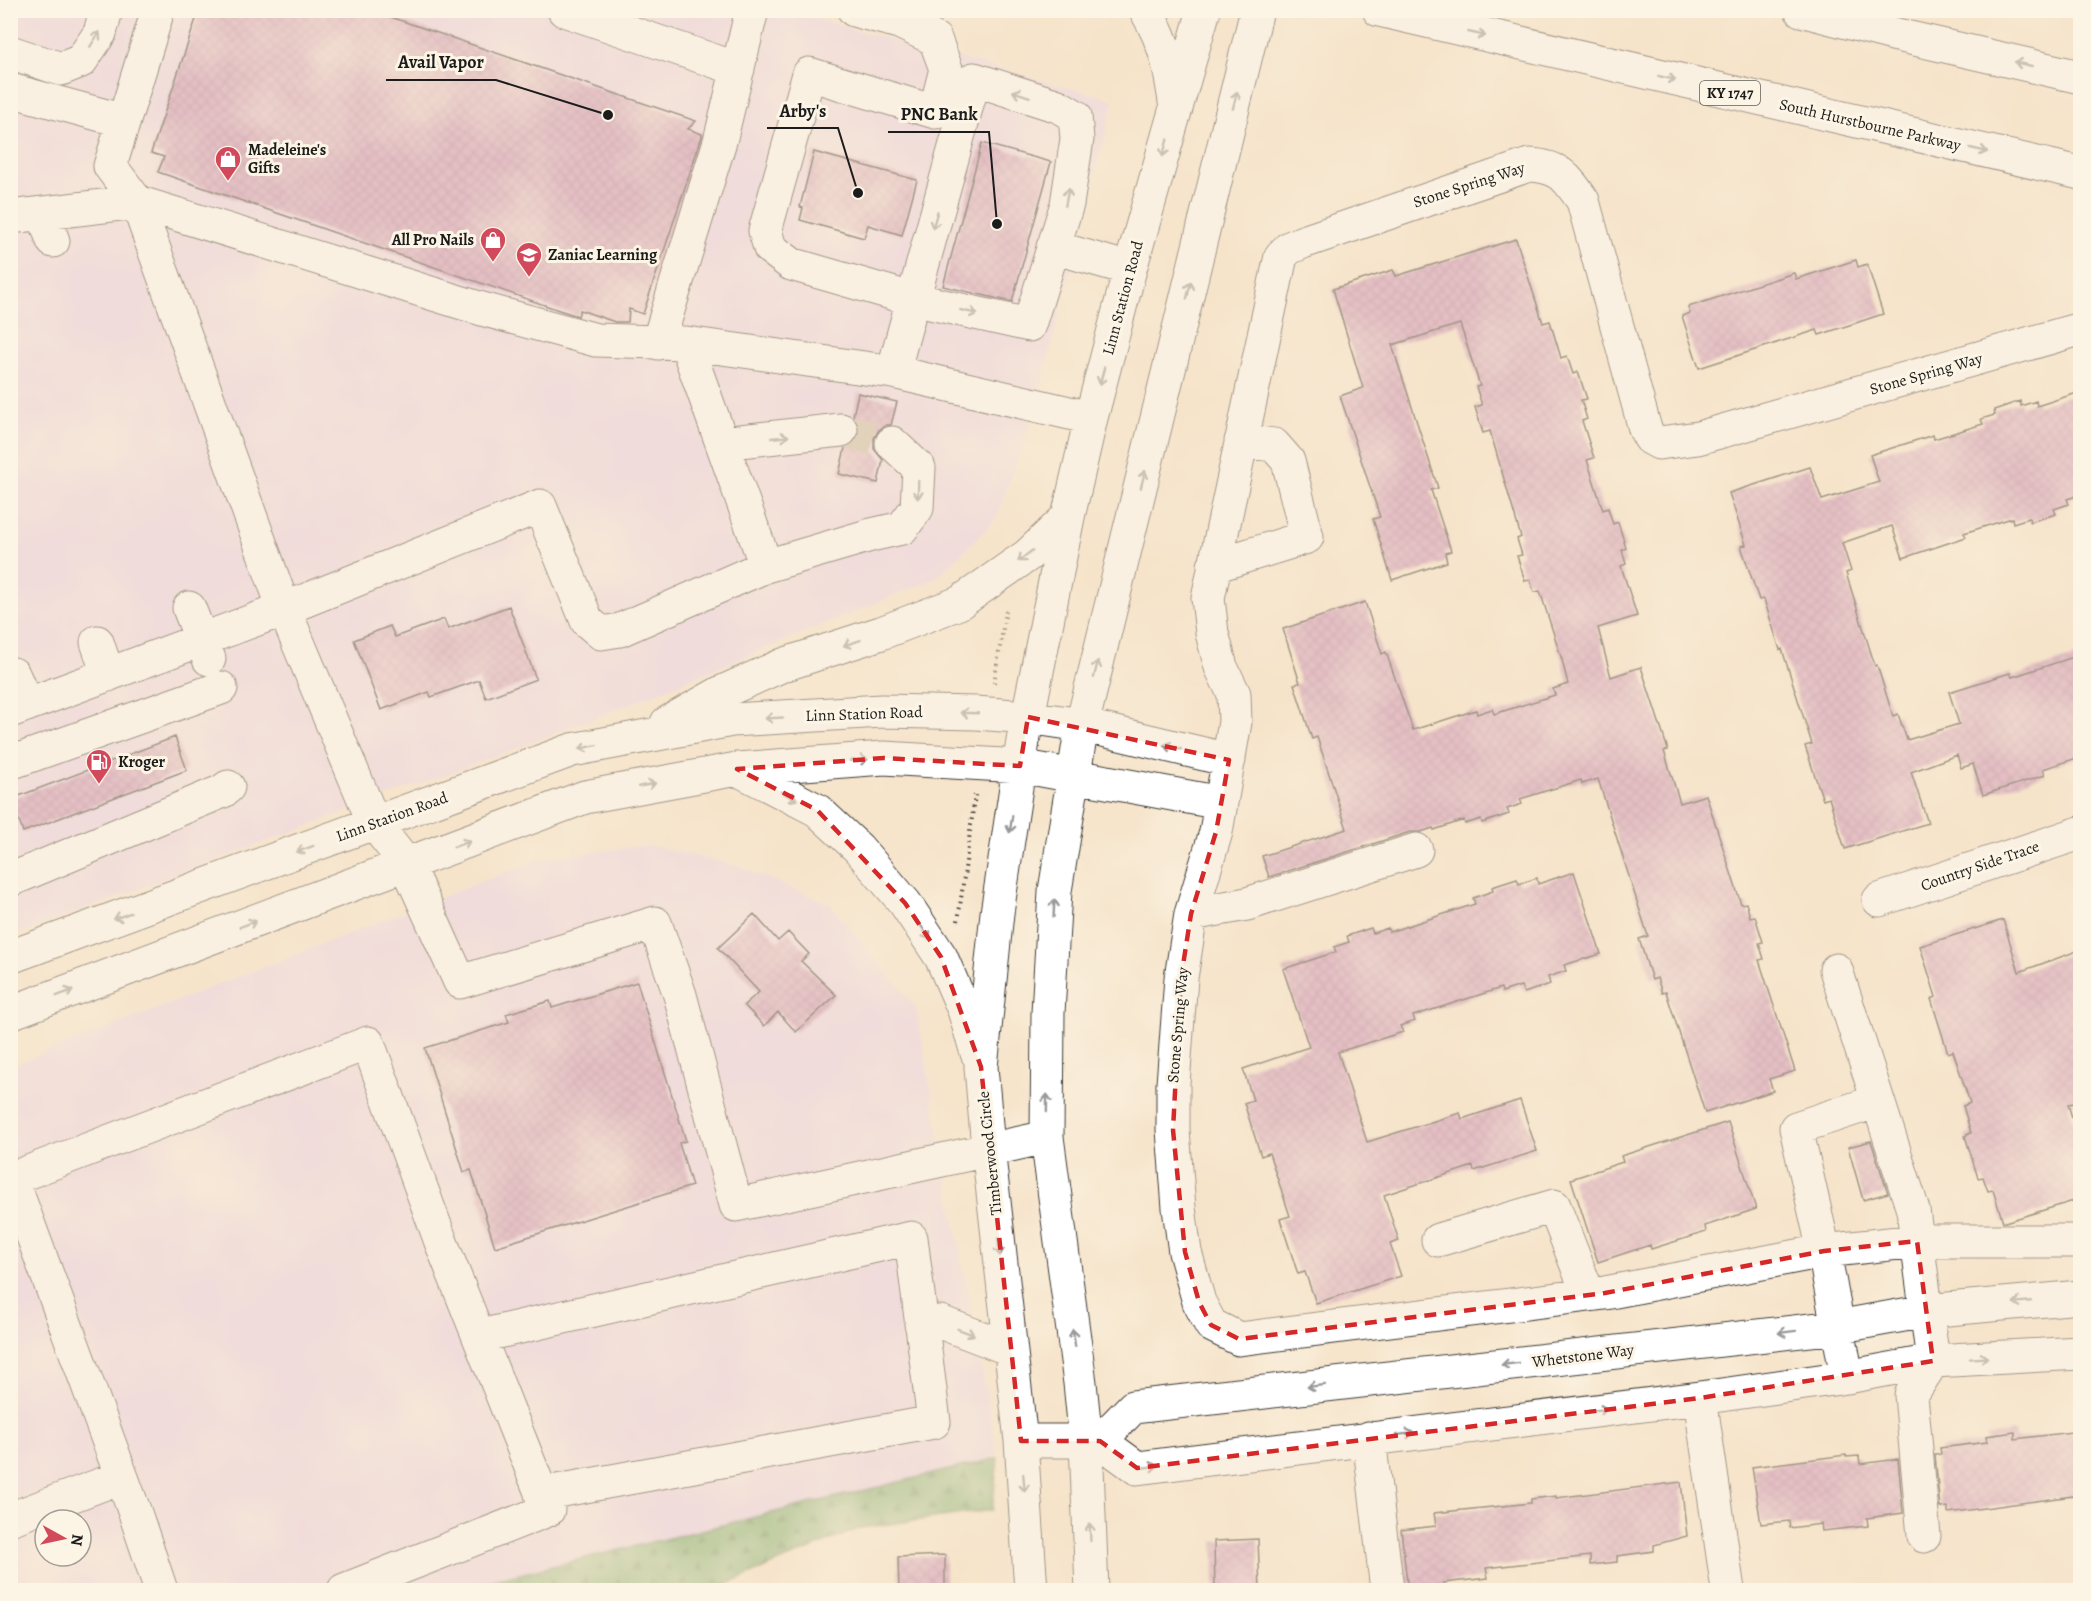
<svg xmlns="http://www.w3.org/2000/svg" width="2091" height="1601" viewBox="0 0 2091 1601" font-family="Alegreya,serif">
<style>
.built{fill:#e9d2ed;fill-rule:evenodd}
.forest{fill:url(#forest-firs);stroke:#486442;stroke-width:1.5}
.building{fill:url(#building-cross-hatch)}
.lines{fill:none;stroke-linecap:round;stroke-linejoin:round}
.minor-tunnel{stroke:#cabca8;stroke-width:33;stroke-dasharray:33 16;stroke-linecap:butt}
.minor-casing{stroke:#3d3a36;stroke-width:35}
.major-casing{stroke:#3d3a36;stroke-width:35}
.path{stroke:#3d3a36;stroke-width:4;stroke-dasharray:1.5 4.5;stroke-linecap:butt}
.minor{stroke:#fff;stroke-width:33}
.major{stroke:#fff;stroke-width:33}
.oneway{stroke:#999}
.marked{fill:none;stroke:#d62828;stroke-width:4.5;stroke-dasharray:12 8;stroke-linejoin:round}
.labels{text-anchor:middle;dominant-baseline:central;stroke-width:6;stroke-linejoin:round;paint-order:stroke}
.shield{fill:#fcf5e5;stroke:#5f5d58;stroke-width:1.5}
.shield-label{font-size:15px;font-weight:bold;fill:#1c1c1c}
.street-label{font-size:16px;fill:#1c1c1c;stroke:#fcf5e5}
.poi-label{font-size:16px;font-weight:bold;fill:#1c1c1c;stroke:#fcf5e5;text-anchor:start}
.leader{fill:none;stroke:#1c1c1c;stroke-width:2}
.callout-dot{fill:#1c1c1c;stroke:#fcf5e5;stroke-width:2}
.callout-label{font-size:18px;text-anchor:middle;font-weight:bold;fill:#1c1c1c;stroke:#fcf5e5;stroke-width:6;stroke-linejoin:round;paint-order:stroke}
</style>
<defs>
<pattern id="forest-firs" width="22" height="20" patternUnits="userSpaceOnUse" patternTransform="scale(1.5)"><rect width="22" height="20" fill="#75ab68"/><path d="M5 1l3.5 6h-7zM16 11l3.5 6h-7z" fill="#5f8a55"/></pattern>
<pattern id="building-cross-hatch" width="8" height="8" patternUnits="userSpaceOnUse" patternTransform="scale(1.5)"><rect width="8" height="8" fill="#cf92bd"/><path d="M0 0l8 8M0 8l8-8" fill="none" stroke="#a77699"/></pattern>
</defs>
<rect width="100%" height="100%" fill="#fcf5e5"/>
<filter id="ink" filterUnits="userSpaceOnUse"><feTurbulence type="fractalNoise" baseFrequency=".0167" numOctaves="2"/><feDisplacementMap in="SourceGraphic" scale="12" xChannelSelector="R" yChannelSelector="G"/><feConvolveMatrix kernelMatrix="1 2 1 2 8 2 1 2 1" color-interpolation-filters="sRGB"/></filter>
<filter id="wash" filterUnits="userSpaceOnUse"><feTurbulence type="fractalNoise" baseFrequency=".008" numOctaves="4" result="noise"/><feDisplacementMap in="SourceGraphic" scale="24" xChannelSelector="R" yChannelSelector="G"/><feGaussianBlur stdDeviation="1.35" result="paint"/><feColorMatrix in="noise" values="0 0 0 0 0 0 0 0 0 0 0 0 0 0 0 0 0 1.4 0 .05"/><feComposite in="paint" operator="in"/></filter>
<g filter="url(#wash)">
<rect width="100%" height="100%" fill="#f6e4cb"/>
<path class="built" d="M 11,11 L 787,11 L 1114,100 L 1034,414 L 996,519 L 935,579 L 583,723 L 11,937 Z
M 649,845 L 738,866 L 830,904 L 916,1007 L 998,1458 L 454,1590 L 11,1590 L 11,1066 L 539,859 ZM 45,1520 L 81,1520 L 81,1556 L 45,1556 Z"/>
<path class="forest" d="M 998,1458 L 992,1510 L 860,1528 L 713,1590 L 454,1590 Z"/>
<g id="blocks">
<path class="building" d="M 199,10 L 370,10 L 696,121 L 688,129 L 702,134 L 702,136 L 643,314 L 629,309 L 628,322 L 615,322 L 580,310 L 578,316 L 559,310 L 158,172 L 164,157 L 151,153 Z
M 982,143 L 1051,162 L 1012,302 L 943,286 Z
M 814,152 L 917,180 L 902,235 L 868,225 L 864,238 L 800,220 L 803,208 L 800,207 Z
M 1516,239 L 1543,323 L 1550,321 L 1561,358 L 1567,356 L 1573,374 L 1578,372 L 1587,399 L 1581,400 L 1587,419 L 1582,421 L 1594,458 L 1587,460 L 1603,510 L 1608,508 L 1613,524 L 1618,522 L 1626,548 L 1622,550 L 1626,564 L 1621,566 L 1637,616 L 1598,628 L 1611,677 L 1641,667 L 1668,750 L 1664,751 L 1680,803 L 1706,795 L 1741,904 L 1746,903 L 1750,917 L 1755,916 L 1763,942 L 1759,943 L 1764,959 L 1759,960 L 1795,1071 L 1769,1079 L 1773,1091 L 1705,1113 L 1666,992 L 1662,993 L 1657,978 L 1652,980 L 1639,939 L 1648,936 L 1598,779 L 1582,784 L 1581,780 L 1520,799 L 1522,804 L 1507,809 L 1509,814 L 1482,823 L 1481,819 L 1465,824 L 1464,820 L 1434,830 L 1433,828 L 1421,832 L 1410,832 L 1269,877 L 1262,856 L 1347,829 L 1317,737 L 1312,739 L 1294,684 L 1300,683 L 1283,629 L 1365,602 L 1382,654 L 1386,652 L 1413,730 L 1476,710 L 1477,714 L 1492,709 L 1494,714 L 1555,695 L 1553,689 L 1568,684 L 1562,660 L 1540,591 L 1534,592 L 1530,580 L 1525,581 L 1517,556 L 1522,555 L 1517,539 L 1521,537 L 1490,431 L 1483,433 L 1475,407 L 1482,405 L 1476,387 L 1480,386 L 1460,324 L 1392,345 L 1438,488 L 1431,490 L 1451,551 L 1445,553 L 1447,562 L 1392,580 L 1373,519 L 1380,517 L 1340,396 L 1363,388 L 1333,289 L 1393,270 L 1396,276 Z
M 1856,260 L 1858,267 L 1867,264 L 1883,314 L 1819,335 L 1817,330 L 1699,368 L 1682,316 L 1690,313 L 1688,307 L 1794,273 L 1796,279 Z
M 2080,392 L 2080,495 L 2067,499 L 2069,504 L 2054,509 L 2056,514 L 2030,522 L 2029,518 L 2013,523 L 2012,518 L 1964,533 L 1966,537 L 1903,558 L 1892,526 L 1842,543 L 1851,571 L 1846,573 L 1875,666 L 1877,665 L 1893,716 L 1898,714 L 1907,740 L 1959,724 L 1949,692 L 2010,673 L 2012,677 L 2080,655 L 2080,757 L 2043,769 L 2045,775 L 1983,795 L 1973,764 L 1961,768 L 1957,755 L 1911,772 L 1928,823 L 1845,849 L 1829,798 L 1823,800 L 1805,746 L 1812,744 L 1782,649 L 1780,650 L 1764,599 L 1759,600 L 1741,546 L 1746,545 L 1729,493 L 1810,467 L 1822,500 L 1879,482 L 1870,455 L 1933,435 L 1934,439 L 1983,424 L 1981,419 L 1995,415 L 1994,410 L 2020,401 L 2021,406 L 2036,401 L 2037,406 Z
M 858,393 L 897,402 L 891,425 L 886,425 L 879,430 L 874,438 L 874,449 L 883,460 L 878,483 L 839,474 L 845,448 L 853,445 L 858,437 L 860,427 L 853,416 Z
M 509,606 L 536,679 L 486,698 L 479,680 L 431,697 L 429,692 L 381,710 L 354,640 L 390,626 L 395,637 L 444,619 L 448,629 Z
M 175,737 L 187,770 L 23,832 L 11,799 Z
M 1574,872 L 1601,954 L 1564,965 L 1566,971 L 1548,977 L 1550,984 L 1524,993 L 1521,986 L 1502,992 L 1501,988 L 1413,1016 L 1415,1021 L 1400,1026 L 1403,1032 L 1338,1052 L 1367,1142 L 1460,1113 L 1462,1119 L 1520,1100 L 1537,1151 L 1474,1171 L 1473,1166 L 1384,1195 L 1399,1241 L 1390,1244 L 1401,1276 L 1316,1303 L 1305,1272 L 1298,1274 L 1280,1219 L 1290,1216 L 1269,1153 L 1261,1156 L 1244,1103 L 1253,1100 L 1243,1069 L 1309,1047 L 1283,969 L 1336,952 L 1334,947 L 1349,942 L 1347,936 L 1371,928 L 1373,933 L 1388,928 L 1389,932 L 1475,904 L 1473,898 L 1493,891 L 1492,887 L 1517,879 L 1519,884 L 1537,878 L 1538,884 Z
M 754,914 L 778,941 L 788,932 L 809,954 L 801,961 L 836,995 L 796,1032 L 778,1012 L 764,1026 L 744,1005 L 759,992 L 718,948 Z
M 2003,920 L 2019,972 L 2080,950 L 2080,1102 L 2068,1104 L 2080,1145 L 2080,1199 L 2005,1222 L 2003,1222 L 1993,1190 L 1988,1191 L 1983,1177 L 1978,1178 L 1965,1136 L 1971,1133 L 1963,1106 L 1970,1103 L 1953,1051 L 1948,1053 L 1931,999 L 1936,997 L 1920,946 Z
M 637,982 L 686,1141 L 679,1143 L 692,1186 L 495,1247 L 471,1170 L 464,1172 L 425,1048 L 509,1022 L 506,1014 L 550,1001 L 552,1008 Z
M 1728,1122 L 1756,1209 L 1705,1226 L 1706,1232 L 1651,1249 L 1650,1245 L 1598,1262 L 1571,1179 L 1623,1162 L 1621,1156 Z
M 1871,1141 L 1888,1193 L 1863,1200 L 1848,1147 Z
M 2080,1431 L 2080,1495 L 1948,1513 L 1948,1507 L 1940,1508 L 1935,1455 L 1941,1454 L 1940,1448 L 1987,1442 L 1986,1436 L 2015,1432 L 2015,1439 Z
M 1846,1455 L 1846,1457 L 1859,1456 L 1860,1464 L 1898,1459 L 1903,1513 L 1867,1518 L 1868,1526 L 1822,1531 L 1821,1524 L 1790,1528 L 1789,1521 L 1761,1524 L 1752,1467 Z
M 1681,1482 L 1687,1536 L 1654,1545 L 1654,1551 L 1617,1556 L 1617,1562 L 1590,1565 L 1590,1556 L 1486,1568 L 1488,1578 L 1443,1583 L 1444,1590 L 1408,1590 L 1401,1530 L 1436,1526 L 1434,1513 L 1531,1503 L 1531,1499 L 1556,1496 L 1556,1498 Z
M 1258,1539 L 1260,1590 L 1215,1590 L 1214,1541 Z
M 945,1555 L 945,1590 L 899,1590 L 898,1557 Z"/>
</g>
</g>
<g filter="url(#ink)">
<use href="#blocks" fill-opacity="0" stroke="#3d3a36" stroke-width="1.5"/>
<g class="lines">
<path class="minor-tunnel" d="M 841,430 L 892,443"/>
<g class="minor-casing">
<path id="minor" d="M 158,10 L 110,166 L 137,202 L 284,609 L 374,823 L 407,865 L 460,982 L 655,923 L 680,995 L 736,1205 L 1047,1137
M 564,10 L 738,69
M 854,10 L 899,22 L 935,39 L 946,69 L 935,112 L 809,74 L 765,231 L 770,248 L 791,264 L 912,299 L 1029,325 L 1067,204 L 1077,139 L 1075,116 L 1058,106 L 974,79 L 893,372
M 10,52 L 61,69 L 81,61 L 100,33 L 106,10
M 10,90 L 124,121
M 43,213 L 53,241
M 10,217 L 137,202 L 482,309 L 596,340 L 686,343 L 766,566 L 620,630 L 601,633 L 587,621 L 540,506 L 284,609 L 10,711
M 1053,247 L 1130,269
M 2080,329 L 1698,438 L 1659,443 L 1650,438 L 1645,429 L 1583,201 C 1567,177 1559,166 1529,165 L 1303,242 L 1289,248 L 1281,256 L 1208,598 L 1212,633 L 1221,667 L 1234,694 L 1235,722 L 1216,832 L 1191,914 L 1181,978 L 1173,1084 L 1173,1130 L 1179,1208 L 1185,1252 L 1199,1302 L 1211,1325 L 1239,1339 L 1605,1293 L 1824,1251 L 1917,1241 L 2080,1241
M 658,343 L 720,141 L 752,10
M 686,343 L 893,372 L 1091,418
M 722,443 L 841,430
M 766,566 L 871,535 L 902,528 L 917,508 L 919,468 L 892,443
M 1214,566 L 1307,537 L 1288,461 L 1274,445 L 1241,441
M 189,608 L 209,659
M 97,642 L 108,675
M 13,674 L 27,705
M 667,723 L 720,693 L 783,665 L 881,633 L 959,603 L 1028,555 L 1068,517
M 10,763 L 221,688
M 737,769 L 817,810 L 858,848 L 905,903 L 941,957 L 964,1010 L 977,1053
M 10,880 L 223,791 L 228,787
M 1879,900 L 2080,833
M 1191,914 L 1247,904 L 1416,850
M 10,957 L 572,750 L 732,720 L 882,711 L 976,713 L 1028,717 L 1082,725 L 1229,760
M 1836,970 L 1913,1210 L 1933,1361 L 1911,1395 L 1924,1536
M 10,1013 L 585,797 L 737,769 L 884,758 L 1020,766 L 1221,803
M 10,1174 L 135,1513 L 161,1590
M 10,1179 L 368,1043 L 441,1242 L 548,1510 L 344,1590
M 1438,1240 L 1554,1206 L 1588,1294
M 921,1324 L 940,1322 L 1010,1349
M 480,1336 L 911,1238 L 934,1422 L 541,1494
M 1847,1377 L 1824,1251 L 1796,1128 L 1878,1101
M 1700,1398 L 1728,1590
M 1369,1438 L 1387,1590
M 1021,1441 L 1100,1441 L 1137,1468 L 1700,1398 L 1847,1377 L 1933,1361 L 2080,1353
M 1100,1441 L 1133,1407 L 1837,1327 L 1926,1311 L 2080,1297
M 10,1519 L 121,1477
M 1031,1590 L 1021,1441 L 988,1148 L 981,1067 L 997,913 L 1023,741 L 1068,517 L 1091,418 L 1130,269 L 1204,10
M 1092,1590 L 1086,1442 L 1080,1383 L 1047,1137 L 1048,1013 L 1055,891 L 1082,725 L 1257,10"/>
</g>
<g class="major-casing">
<path id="major" d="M 1146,10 C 1167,47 1170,67 1176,108
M 1379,10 L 2080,173
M 1801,10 L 1897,35 L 2080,77"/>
</g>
<path class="path" d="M 994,683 L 1006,610
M 958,921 L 975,795"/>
<use href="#minor" class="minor"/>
<use href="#major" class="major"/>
</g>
<defs><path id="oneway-shaft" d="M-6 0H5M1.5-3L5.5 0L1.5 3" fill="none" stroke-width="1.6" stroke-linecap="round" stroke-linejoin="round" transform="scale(1.5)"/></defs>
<g class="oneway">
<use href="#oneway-shaft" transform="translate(1477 34) rotate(13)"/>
<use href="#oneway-shaft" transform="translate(95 39) rotate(-58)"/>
<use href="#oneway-shaft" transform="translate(2023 64) rotate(-167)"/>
<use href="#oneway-shaft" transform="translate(1667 78) rotate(13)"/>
<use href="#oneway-shaft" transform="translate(1021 94) rotate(-162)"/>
<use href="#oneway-shaft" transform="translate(1235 100) rotate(-76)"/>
<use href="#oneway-shaft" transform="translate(1165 148) rotate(106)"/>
<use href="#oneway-shaft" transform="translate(1979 150) rotate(13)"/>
<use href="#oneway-shaft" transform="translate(1067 197) rotate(-79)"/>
<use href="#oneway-shaft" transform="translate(935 220) rotate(106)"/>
<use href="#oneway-shaft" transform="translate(1189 290) rotate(-76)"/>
<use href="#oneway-shaft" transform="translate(969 312) rotate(13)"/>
<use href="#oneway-shaft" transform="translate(1102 376) rotate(105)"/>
<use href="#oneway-shaft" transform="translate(780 437) rotate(-6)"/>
<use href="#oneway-shaft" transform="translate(1143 479) rotate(-76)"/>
<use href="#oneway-shaft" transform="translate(918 490) rotate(92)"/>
<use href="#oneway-shaft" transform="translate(1025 556) rotate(142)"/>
<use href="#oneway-shaft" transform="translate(852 643) rotate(162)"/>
<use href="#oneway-shaft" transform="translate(1096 669) rotate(-76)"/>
<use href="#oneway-shaft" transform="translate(969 713) rotate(-178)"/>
<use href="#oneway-shaft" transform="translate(774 718) rotate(177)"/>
<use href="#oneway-shaft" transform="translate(588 747) rotate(168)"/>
<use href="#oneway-shaft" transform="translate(1172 747) rotate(-167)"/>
<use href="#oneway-shaft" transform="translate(859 760) rotate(-4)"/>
<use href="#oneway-shaft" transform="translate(647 785) rotate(-11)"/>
<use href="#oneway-shaft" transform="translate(789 796) rotate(28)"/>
<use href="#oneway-shaft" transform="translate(1011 824) rotate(99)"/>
<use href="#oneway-shaft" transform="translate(462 844) rotate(-21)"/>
<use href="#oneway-shaft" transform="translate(305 849) rotate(160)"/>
<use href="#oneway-shaft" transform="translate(1054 908) rotate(-87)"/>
<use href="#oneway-shaft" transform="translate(122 916) rotate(160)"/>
<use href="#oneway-shaft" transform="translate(248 924) rotate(-21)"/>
<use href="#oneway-shaft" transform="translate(925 932) rotate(56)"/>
<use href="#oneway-shaft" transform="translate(65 993) rotate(-21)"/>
<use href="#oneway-shaft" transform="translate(1047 1103) rotate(-89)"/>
<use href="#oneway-shaft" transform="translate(999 1247) rotate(84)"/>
<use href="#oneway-shaft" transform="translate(2022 1302) rotate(175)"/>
<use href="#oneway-shaft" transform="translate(966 1332) rotate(21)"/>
<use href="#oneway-shaft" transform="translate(1787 1332) rotate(173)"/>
<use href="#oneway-shaft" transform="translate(1074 1338) rotate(-98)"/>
<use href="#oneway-shaft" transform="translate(1979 1358) rotate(-4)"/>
<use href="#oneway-shaft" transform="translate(1510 1364) rotate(173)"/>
<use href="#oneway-shaft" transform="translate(1316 1386) rotate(173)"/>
<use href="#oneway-shaft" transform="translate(1599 1410) rotate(-7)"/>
<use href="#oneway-shaft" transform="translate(1405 1434) rotate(-7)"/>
<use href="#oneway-shaft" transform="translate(1149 1467) rotate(-7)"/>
<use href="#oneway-shaft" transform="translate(1024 1483) rotate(85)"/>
<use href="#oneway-shaft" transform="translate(1090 1532) rotate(-93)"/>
</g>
</g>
<path d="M0 0H2091V1601H0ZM 1028,717 L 1229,760 L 1216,832 L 1191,914 L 1181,978 L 1173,1130 L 1185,1252 L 1199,1302 L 1211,1325 L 1239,1339 L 1605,1293 L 1824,1251 L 1917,1241 L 1933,1361 L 1700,1398 L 1137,1468 L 1100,1441 L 1021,1441 L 981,1067 L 941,957 L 905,903 L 817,810 L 737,769 L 884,758 L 1020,766 Z" fill="#f6e4cb" fill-opacity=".55" fill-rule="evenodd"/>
<path class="marked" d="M 1028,717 L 1229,760 L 1216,832 L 1191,914 L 1181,978 L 1173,1130 L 1185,1252 L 1199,1302 L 1211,1325 L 1239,1339 L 1605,1293 L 1824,1251 L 1917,1241 L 1933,1361 L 1700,1398 L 1137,1468 L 1100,1441 L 1021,1441 L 981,1067 L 941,957 L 905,903 L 817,810 L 737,769 L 884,758 L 1020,766 Z"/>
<defs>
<g id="shop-pin" transform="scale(1.35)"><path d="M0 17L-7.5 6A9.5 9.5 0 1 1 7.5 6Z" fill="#d1495b" stroke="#fcf5e5"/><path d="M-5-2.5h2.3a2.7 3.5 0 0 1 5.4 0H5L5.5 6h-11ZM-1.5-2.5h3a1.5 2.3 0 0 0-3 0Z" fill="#fff"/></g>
<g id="school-pin" transform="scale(1.35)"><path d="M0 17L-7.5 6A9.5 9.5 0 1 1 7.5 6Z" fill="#d1495b" stroke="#fcf5e5"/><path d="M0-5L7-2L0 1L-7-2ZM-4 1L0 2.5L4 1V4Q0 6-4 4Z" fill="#fff"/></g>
<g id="fuel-pin" transform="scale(1.35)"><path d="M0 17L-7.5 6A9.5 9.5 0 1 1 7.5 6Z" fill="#d1495b" stroke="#fcf5e5"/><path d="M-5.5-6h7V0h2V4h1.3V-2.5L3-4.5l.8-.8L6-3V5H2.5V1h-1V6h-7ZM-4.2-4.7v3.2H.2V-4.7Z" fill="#fff"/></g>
</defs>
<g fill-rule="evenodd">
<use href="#shop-pin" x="228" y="159"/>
<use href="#shop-pin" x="493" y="240"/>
<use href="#school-pin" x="529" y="255"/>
<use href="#fuel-pin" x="99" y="762"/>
</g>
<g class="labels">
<rect class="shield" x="1700" y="81" width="60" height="24" rx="4.5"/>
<g class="shield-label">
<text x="1730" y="93">KY 1747</text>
</g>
<g class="street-label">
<text transform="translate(1870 125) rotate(13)">South Hurstbourne Parkway</text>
<text transform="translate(1469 185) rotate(-18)">Stone Spring Way</text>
<text transform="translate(1123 298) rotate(-75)">Linn Station Road</text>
<text transform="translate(1926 374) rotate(-16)">Stone Spring Way</text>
<text transform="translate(864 714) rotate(-2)">Linn Station Road</text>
<text transform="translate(392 817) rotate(-20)">Linn Station Road</text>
<text transform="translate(1980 866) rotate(-19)">Country Side Trace</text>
<text transform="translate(1178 1025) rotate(-85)">Stone Spring Way</text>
<text transform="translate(990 1153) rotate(-96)">Timberwood Circle</text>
<text transform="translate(1583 1356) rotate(-7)">Whetstone Way</text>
</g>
<g class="poi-label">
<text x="248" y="150">Madeleine's<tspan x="248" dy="18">Gifts</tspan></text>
<text x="474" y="240" text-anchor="end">All Pro Nails</text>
<text x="548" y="255">Zaniac Learning</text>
<text x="118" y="762">Kroger</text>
</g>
</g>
<path class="leader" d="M608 115L496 80H386M858 193L838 128H767M997 224L989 132H888"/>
<g class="callout-dot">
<circle cx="608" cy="115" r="6"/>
<circle cx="858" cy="193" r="6"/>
<circle cx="997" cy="224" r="6"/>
</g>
<g class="callout-label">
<text x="441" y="68">Avail Vapor</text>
<text x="803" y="117">Arby's</text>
<text x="939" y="120">PNC Bank</text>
</g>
<rect width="2091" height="1601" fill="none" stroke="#fcf5e5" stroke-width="36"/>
<g transform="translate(63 1538) rotate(98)"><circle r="28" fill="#fcf5e5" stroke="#a29e95" stroke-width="1.5"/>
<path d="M0-4.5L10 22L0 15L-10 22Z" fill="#d1495b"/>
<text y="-9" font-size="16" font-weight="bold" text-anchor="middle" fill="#1c1c1c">N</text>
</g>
</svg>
